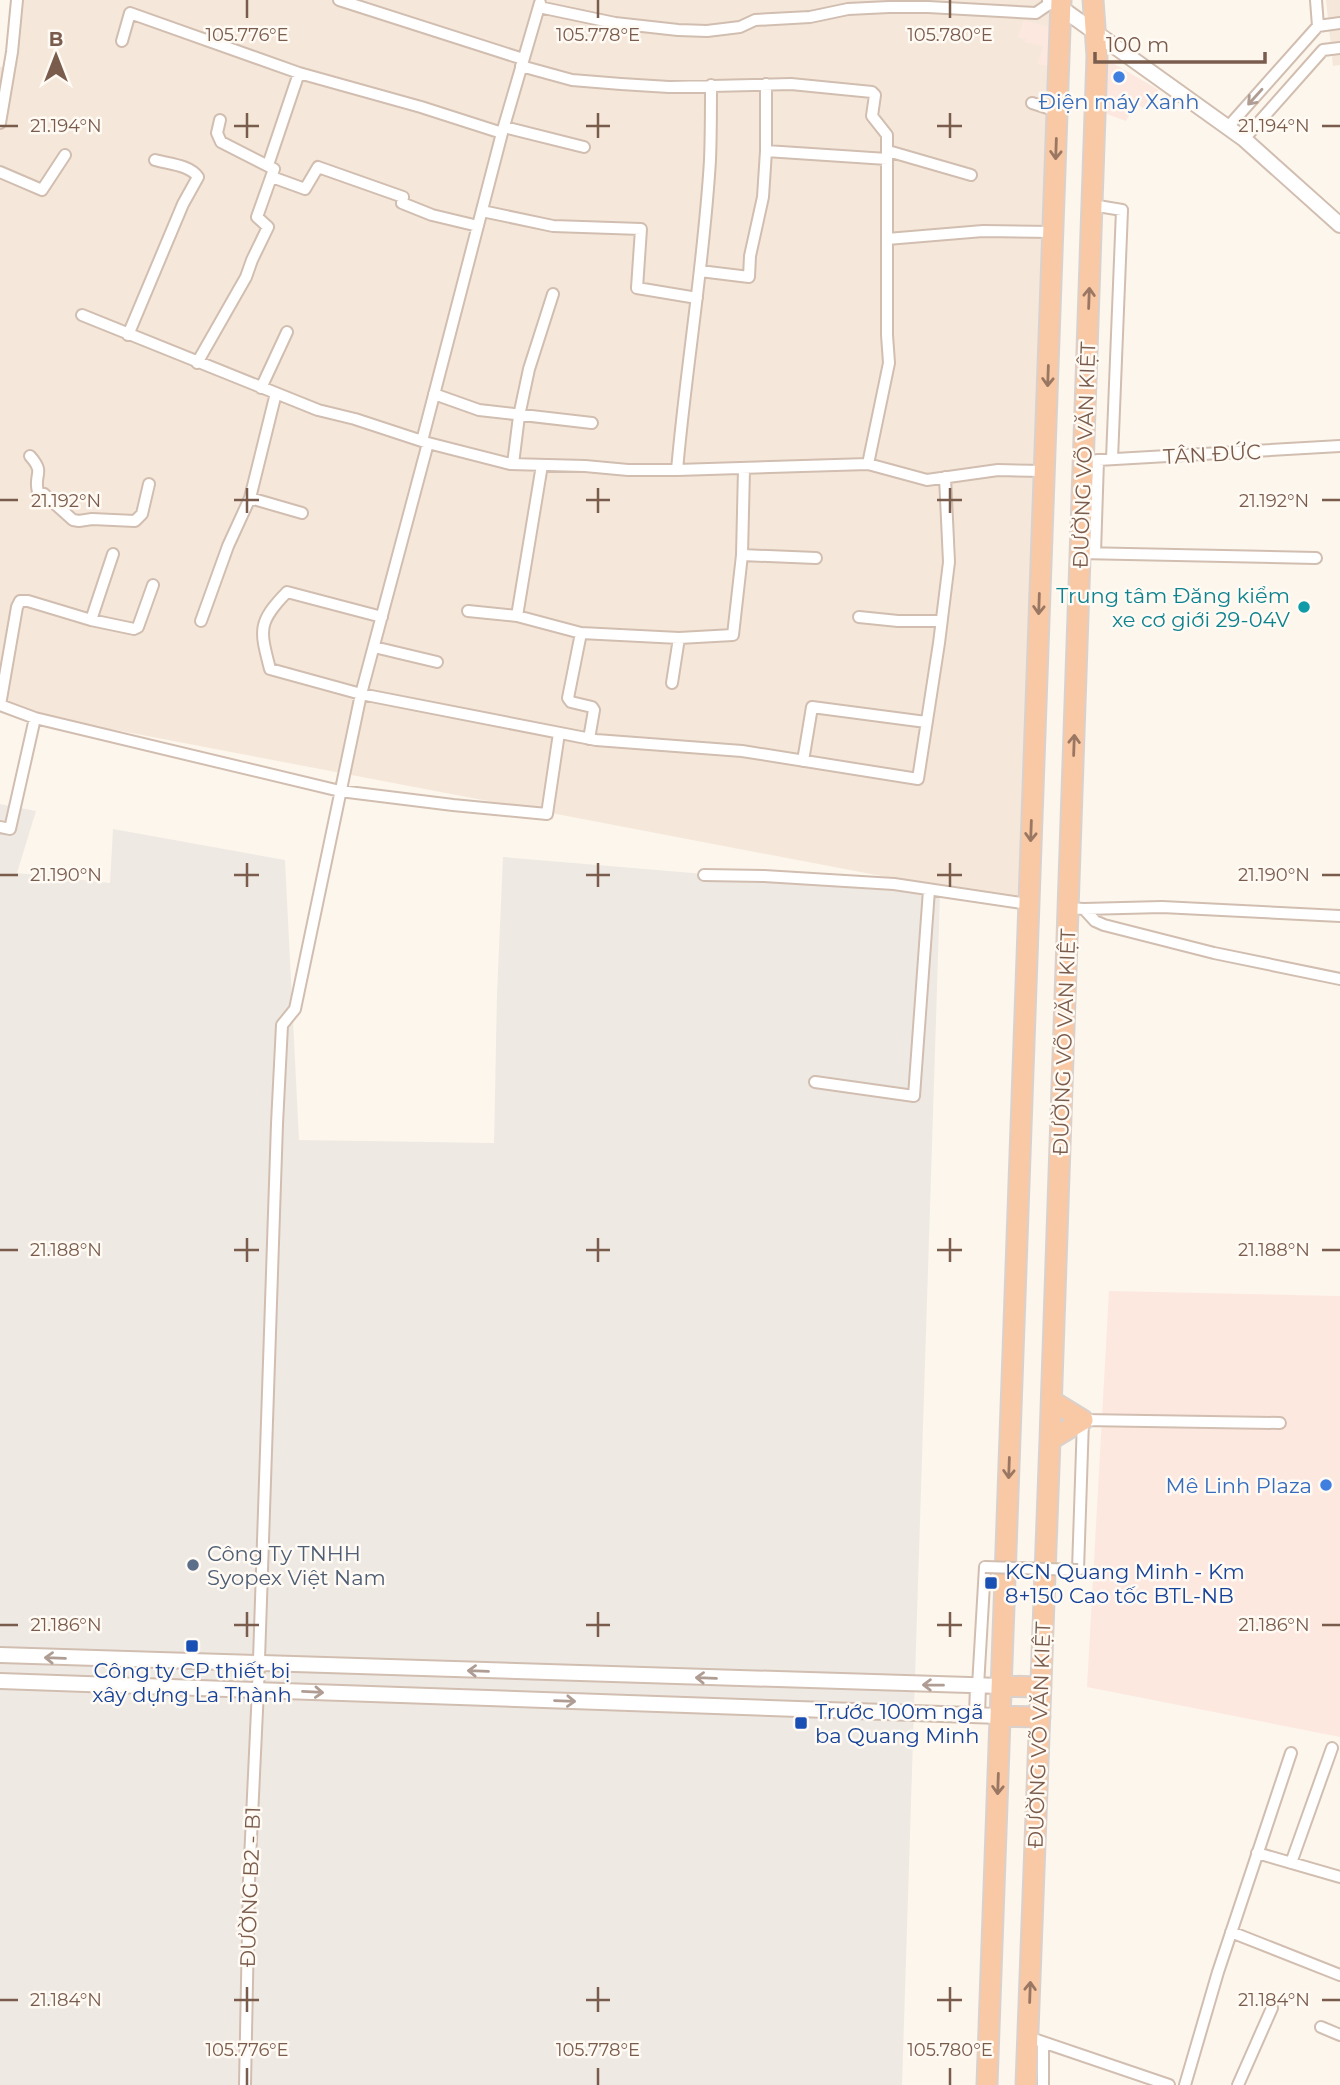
<svg xmlns="http://www.w3.org/2000/svg" width="1340" height="2085" viewBox="0 0 1340 2085" font-family="Montserrat,sans-serif">
<style>
.residential{fill:#f5e8da}
.commercial{fill:#fde8e0}
.industrial{fill:#efe9e4}
.lines{fill:none;stroke-linecap:round;stroke-linejoin:round}
.minor-casing{stroke:#d1beb0;stroke-width:14}
.tertiary-casing{stroke:#d1beb0;stroke-width:18}
.trunk-casing{stroke:#dad1cd;stroke-width:23}
.minor{stroke:#fff;stroke-width:10}
.tertiary{stroke:#fff;stroke-width:14}
.trunk{stroke:#f9c8a4;stroke-width:19}
.minor-bridge-casing{stroke:#d1beb0;stroke-width:14;stroke-linecap:butt}
.minor-bridge{stroke:#fff;stroke-width:10}
.oneway{stroke:#af9d94}
.oneway2{stroke:#9a7763}
.ticks{fill:none;stroke:#7a5c4d;stroke-width:2.5}
.shop-dot{fill:#3f7fe0;stroke:#fffaf3;stroke-width:2.5}
.culture-dot{fill:#0f9aa8;stroke:#fffaf3;stroke-width:2.5}
.service-dot{fill:#5c6f8a;stroke:#fffaf3;stroke-width:2.5}
.transit-dot{fill:#1a4fb4;stroke:#fffaf3;stroke-width:2.5}
.labels{text-anchor:middle;dominant-baseline:central;stroke-width:5;stroke-linejoin:round;paint-order:stroke}
.shop-label{font-size:21px;fill:#366cbe;stroke:#fffaf3}
.street-label{font-size:21px;fill:#7a5c4d;stroke:#fffaf3}
.culture-label{font-size:21px;fill:#0d838f;stroke:#fffaf3;text-anchor:end}
.service-label{font-size:21px;fill:#4e5e75;stroke:#fffaf3;text-anchor:start}
.transit-label{font-size:21px;fill:#164399;stroke:#fffaf3;text-anchor:start}
.ticks-label{font-size:18px;text-anchor:middle;fill:#7a5c4d;stroke:#fffaf3;stroke-width:5;stroke-linejoin:round;paint-order:stroke}
</style>
<rect width="100%" height="100%" fill="#fdf6ec"/>
<path class="residential" d="M 11,0 L 1050,0 L 1052,2 L 1028,904 L 0,708 L 0,67 L 6,66 Z
M 1326,0 L 1340,0 L 1340,65 L 1333,66 Z"/>
<path class="commercial" d="M 1024,20 L 1058,30 L 1056,68 L 1038,64 L 1043,46 L 1025,42 L 1026,39 L 1018,37 Z
M 1104,58 L 1159,90 L 1147,110 L 1131,101 L 1126,109 L 1131,112 L 1126,121 L 1098,111 Z
M 1109,1291 L 1340,1296 L 1340,1737 L 1087,1687 Z"/>
<path class="industrial" d="M 0,804 L 36,811 L 17,873 L 110,883 L 113,829 L 285,860 L 299,1140 L 494,1143 L 497,994 L 503,857 L 940,894 L 902,2085 L 0,2085 Z"/>
<g class="lines">
<g class="minor-casing">
<path id="minor" d="M 339,0 L 523,59
M 1316,0 L 1318,26
M 539,7 L 615,23 L 678,30 L 707,31 L 740,27 L 755,20 L 810,17 L 848,9 L 889,7 L 928,7 L 1036,13 L 1052,2
M 122,41 L 130,13 L 299,73 L 421,107 L 502,133
M 521,66 L 572,80 L 621,84 L 669,87 L 791,84 L 872,92 L 875,95 L 872,116 L 887,135 L 887,159 L 766,151 L 766,84
M 1032,103 L 1057,111
M 0,123 L 12,52 L 17,0
M 504,127 L 584,147
M 1228,127 L 1318,26 L 1340,23
M 1244,139 L 1323,50 L 1340,48
M 888,151 L 971,175
M 268,165 L 299,73
M 0,172 L 42,190 L 65,155
M 272,177 L 305,189 L 318,167 L 403,197 L 402,203 L 432,215 L 478,226
M 1092,205 L 1122,210 L 1112,459
M 482,211 L 553,226 L 641,229 L 637,288 L 697,298
M 887,239 L 983,231 L 1053,232
M 700,271 L 749,277 L 750,256 L 763,197 L 766,151
M 82,315 L 318,410 L 355,419 L 428,443 L 510,464 L 585,466 L 628,470 L 677,470 L 868,464 L 927,480 L 998,470 L 1044,471
M 128,335 L 183,204 L 198,177 C 190,165 169,164 155,160
M 197,363 L 246,277 L 252,260 L 268,227 L 257,217 L 274,169 L 221,142 L 217,133 L 220,120
M 261,388 L 287,332
M 434,394 L 479,410 L 592,423
M 422,441 L 502,133 L 540,3
M 30,456 C 46,474 33,473 38,492 L 44,494 L 73,520 L 79,521 L 92,519 L 135,521 L 142,514 L 149,484
M 1083,462 L 1098,460 L 1340,446
M 513,464 L 519,416 L 529,369 L 553,294
M 868,464 L 889,363 L 887,335 L 887,159
M 677,470 C 686,367 704,264 710,160 C 711,135 711,110 711,85
M 250,498 L 302,513
M 1080,553 L 1316,558
M 1095,553 L 1098,460
M 742,555 L 816,558
M 153,585 L 138,627 L 134,629 L 91,620 L 28,601 L 20,601 L 17,607 L 0,705 L 35,718 L 340,791 L 453,805 L 547,814 L 559,733
M 468,611 L 517,616 L 581,633 L 679,638 L 733,635 L 742,555 L 744,469
M 517,616 L 542,465
M 382,617 L 287,592 C 257,623 260,630 270,669 L 361,694 L 596,740 L 742,751 L 918,779 L 939,643 L 949,562 L 945,477
M 859,617 L 898,621 L 941,621
M 91,620 L 113,554
M 201,621 L 228,546 L 250,498 L 276,393
M 581,633 L 568,698 L 571,702 L 592,707 L 594,710 L 589,739
M 374,647 L 437,662
M 672,683 L 679,638
M 803,761 L 812,707 L 926,722
M 0,827 L 10,829 L 35,718
M 704,875 L 764,876 L 894,884 L 1028,904
M 1068,908 L 1084,909 L 1162,907 L 1340,916
M 1084,909 L 1095,921 L 1104,925 L 1214,953 L 1340,979
M 815,1082 L 914,1096 L 929,890
M 1078,1570 L 1083,1420 L 1280,1423
M 978,1686 L 985,1567
M 1257,1853 L 1340,1877
M 1291,1863 L 1332,1748
M 1231,1932 L 1340,1975
M 1321,2027 L 1340,2035
M 1028,2037 L 1169,2085
M 245,2085 L 249,1881 L 258,1689 L 277,1124 L 282,1025 L 295,1009 L 361,694 L 428,443
M 1043,2085 L 1043,2043
M 1185,2085 L 1218,1972 L 1291,1753
M 1238,2085 L 1272,2008"/>
</g>
<g class="tertiary-casing">
<path id="tertiary" d="M 1050,0 L 1244,139 L 1340,225
M 0,1655 L 1001,1686
M 0,1681 L 1000,1716
M 977,1715 L 978,1686"/>
</g>
<g class="trunk-casing">
<path id="trunk" d="M 1050,1440 L 1083,1420 L 1052,1401
M 1001,1686 L 1041,1687
M 1000,1716 L 1040,1717
M 987,2085 L 1061,0
M 1026,2085 L 1050,1440 L 1097,56 L 1093,0"/>
</g>
<use href="#minor" class="minor"/>
<use href="#tertiary" class="tertiary"/>
<use href="#trunk" class="trunk"/>
<g class="minor-bridge-casing">
<path id="minor-bridge" d="M 985,1567 L 1078,1570"/>
</g>
<use href="#minor-bridge" class="minor-bridge"/>
</g>
<defs><path id="oneway-shaft" d="M-6 0H5M1.5-3L5.5 0L1.5 3" fill="none" stroke-width="1.6" stroke-linecap="round" stroke-linejoin="round" transform="scale(1.75)"/></defs>
<g class="oneway">
<use href="#oneway-shaft" transform="translate(1255 97) rotate(132)"/>
<use href="#oneway-shaft" transform="translate(55 1658) rotate(-178)"/>
<use href="#oneway-shaft" transform="translate(478 1671) rotate(-178)"/>
<use href="#oneway-shaft" transform="translate(706 1678) rotate(-178)"/>
<use href="#oneway-shaft" transform="translate(933 1685) rotate(-179)"/>
<use href="#oneway-shaft" transform="translate(313 1692) rotate(3)"/>
<use href="#oneway-shaft" transform="translate(565 1701) rotate(2)"/>
</g>
<g class="oneway2">
<use href="#oneway-shaft" transform="translate(1056 149) rotate(92)"/>
<use href="#oneway-shaft" transform="translate(1089 298) rotate(-88)"/>
<use href="#oneway-shaft" transform="translate(1048 376) rotate(92)"/>
<use href="#oneway-shaft" transform="translate(1039 604) rotate(92)"/>
<use href="#oneway-shaft" transform="translate(1074 745) rotate(-88)"/>
<use href="#oneway-shaft" transform="translate(1031 831) rotate(92)"/>
<use href="#oneway-shaft" transform="translate(1009 1468) rotate(92)"/>
<use href="#oneway-shaft" transform="translate(998 1784) rotate(92)"/>
<use href="#oneway-shaft" transform="translate(1030 1992) rotate(-88)"/>
</g>
<path class="ticks" d="M 247,0 L 247,18M 598,0 L 598,18M 950,0 L 950,18M 247,113 L 247,138M 598,113 L 598,138M 950,113 L 950,138M 0,126 L 18,126M 234,126 L 259,126M 586,126 L 610,126M 937,126 L 962,126M 1322,126 L 1340,126M 247,488 L 247,513M 598,488 L 598,513M 950,488 L 950,513M 0,500 L 18,500M 234,500 L 259,500M 586,500 L 610,500M 937,500 L 962,500M 1322,500 L 1340,500M 247,863 L 247,887M 598,863 L 598,887M 950,863 L 950,887M 0,875 L 18,875M 234,875 L 259,875M 586,875 L 610,875M 937,875 L 962,875M 1322,875 L 1340,875M 247,1238 L 247,1262M 598,1238 L 598,1262M 950,1238 L 950,1262M 0,1250 L 18,1250M 234,1250 L 259,1250M 586,1250 L 610,1250M 937,1250 L 962,1250M 1322,1250 L 1340,1250M 247,1612 L 247,1637M 598,1612 L 598,1637M 950,1612 L 950,1637M 0,1625 L 18,1625M 234,1625 L 259,1625M 586,1625 L 610,1625M 937,1625 L 962,1625M 1322,1625 L 1340,1625M 247,1987 L 247,2012M 598,1987 L 598,2012M 950,1987 L 950,2012M 0,2000 L 18,2000M 234,2000 L 259,2000M 586,2000 L 610,2000M 937,2000 L 962,2000M 1322,2000 L 1340,2000M 247,2068 L 247,2085M 598,2068 L 598,2085M 950,2068 L 950,2085"/>
<g class="shop-dot">
<circle cx="1119" cy="77" r="7"/>
<circle cx="1326" cy="1485" r="7"/>
</g>
<circle class="culture-dot" cx="1304" cy="607" r="7"/>
<circle class="service-dot" cx="193" cy="1565" r="7"/>
<g class="transit-dot">
<rect x="984" y="1576" width="14" height="14" rx="3.5"/>
<rect x="185" y="1639" width="14" height="14" rx="3.5"/>
<rect x="794" y="1716" width="14" height="14" rx="3.5"/>
</g>
<g class="labels">
<g class="shop-label">
<text x="1119" y="101">Điện máy Xanh</text>
<text x="1312" y="1485" text-anchor="end">Mê Linh Plaza</text>
</g>
<g class="street-label">
<text transform="translate(1212 454) rotate(-3)">TÂN ĐỨC</text>
<text transform="translate(1084 455) rotate(-88)">ĐƯỜNG VÕ VĂN KIỆT</text>
<text transform="translate(1064 1042) rotate(-88)">ĐƯỜNG VÕ VĂN KIỆT</text>
<text transform="translate(1039 1735) rotate(-88)">ĐƯỜNG VÕ VĂN KIỆT</text>
<text transform="translate(250 1887) rotate(-88)">ĐƯỜNG B2 - B1</text>
</g>
<g class="culture-label">
<text x="1290" y="595">Trung tâm Đăng kiểm<tspan x="1290" dy="24">xe cơ giới 29-04V</tspan></text>
</g>
<g class="service-label">
<text x="207" y="1553">Công Ty TNHH<tspan x="207" dy="24">Syopex Việt Nam</tspan></text>
</g>
<g class="transit-label">
<text x="1005" y="1571">KCN Quang Minh - Km<tspan x="1005" dy="24">8+150 Cao tốc BTL-NB</tspan></text>
<text x="192" y="1670" text-anchor="middle">Công ty CP thiết bị<tspan x="192" dy="24">xây dựng La Thành</tspan></text>
<text x="815" y="1711">Trước 100m ngã<tspan x="815" dy="24">ba Quang Minh</tspan></text>
</g>
</g>
<g class="ticks-label">
<text x="247" y="41">105.776°E</text>
<text x="598" y="41">105.778°E</text>
<text x="950" y="41">105.780°E</text>
<text x="66" y="132">21.194°N</text>
<text x="1274" y="132">21.194°N</text>
<text x="66" y="507">21.192°N</text>
<text x="1274" y="507">21.192°N</text>
<text x="66" y="881">21.190°N</text>
<text x="1274" y="881">21.190°N</text>
<text x="66" y="1256">21.188°N</text>
<text x="1274" y="1256">21.188°N</text>
<text x="66" y="1631">21.186°N</text>
<text x="1274" y="1631">21.186°N</text>
<text x="66" y="2006">21.184°N</text>
<text x="1274" y="2006">21.184°N</text>
<text x="247" y="2056">105.776°E</text>
<text x="598" y="2056">105.778°E</text>
<text x="950" y="2056">105.780°E</text>
</g>
<g transform="translate(56 56)" stroke="#fffaf3" stroke-width="5" paint-order="stroke">
<path d="M0-5L12 26L0 18L-12 26Z" fill="#7a5c4d"/>
<text y="-10" font-size="19" font-weight="bold" text-anchor="middle" fill="#7a5c4d">B</text>
</g>
<path d="M1095 52v10h170v-10" fill="none" stroke="#7a5c4d" stroke-width="3.5"/>
<text x="1106" y="52" font-size="21" fill="#7a5c4d" stroke="#fffaf3" stroke-width="5" paint-order="stroke">100 m</text>
</svg>
